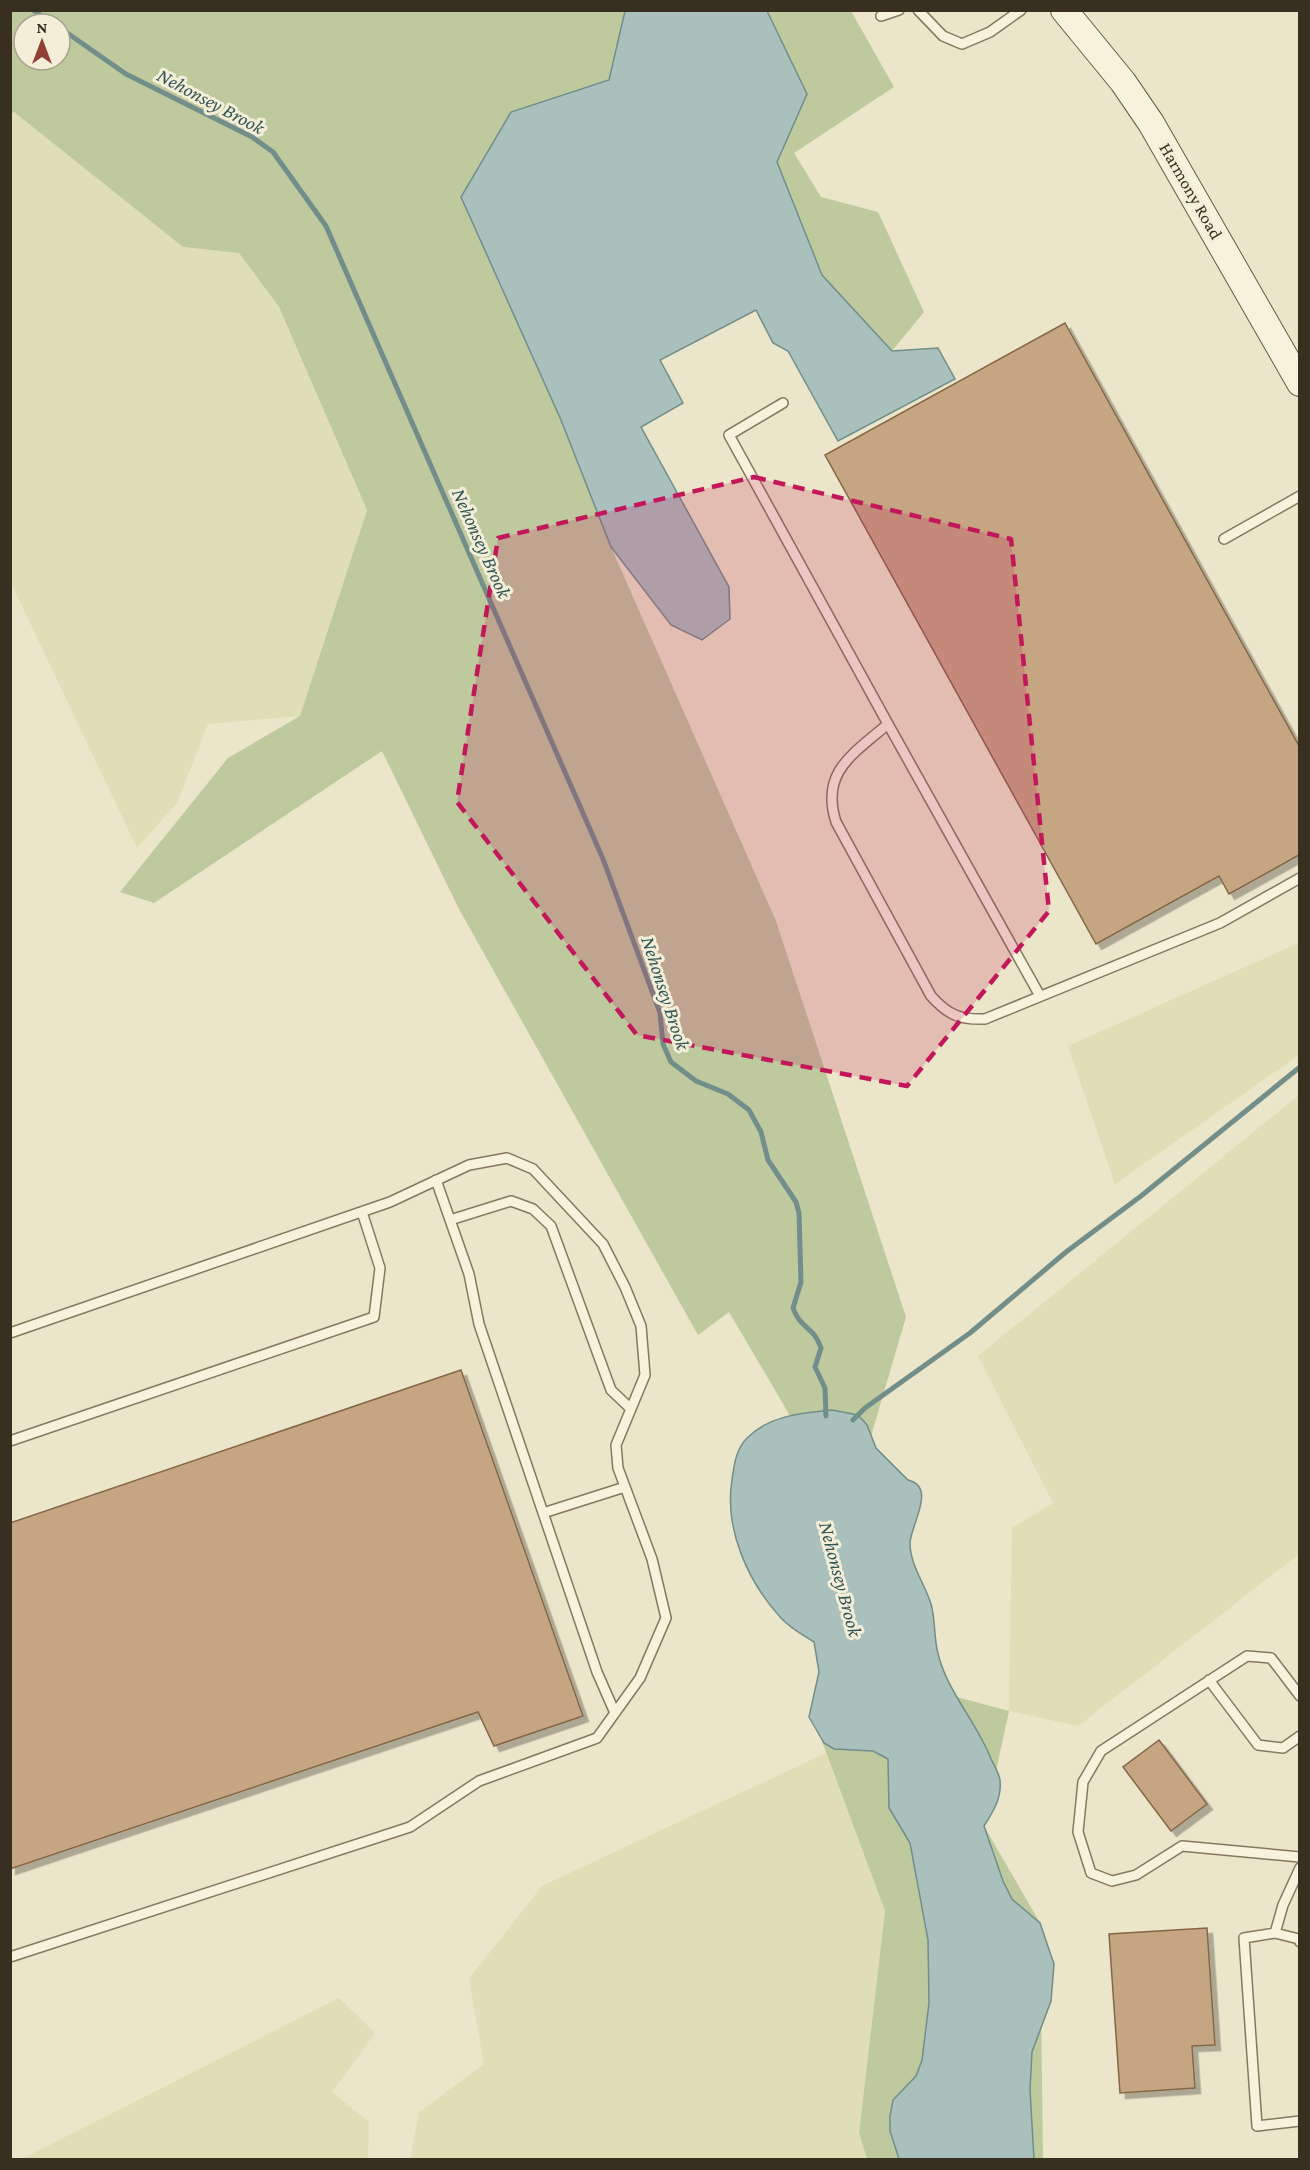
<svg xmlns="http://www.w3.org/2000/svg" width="1310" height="2170" viewBox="0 0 1310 2170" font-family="'Crimson Pro',serif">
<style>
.farmland{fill:#e0deb7}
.green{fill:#bfc99e;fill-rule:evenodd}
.water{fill:#aac0bc;stroke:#718e8a;stroke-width:1.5}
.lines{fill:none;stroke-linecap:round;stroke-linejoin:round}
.stream{stroke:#718e8a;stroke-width:5}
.building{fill:#c6a682;stroke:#846647;stroke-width:1.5;filter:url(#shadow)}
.service-casing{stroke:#86785f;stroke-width:12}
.secondary-casing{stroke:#685a42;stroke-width:28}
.service{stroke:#f6f2dc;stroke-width:9}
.secondary{stroke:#f6f2dc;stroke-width:26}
.marked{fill:#c2185b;fill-opacity:0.2;stroke:#c2185b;stroke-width:4.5;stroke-dasharray:12 8;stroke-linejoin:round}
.labels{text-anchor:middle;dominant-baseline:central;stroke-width:6;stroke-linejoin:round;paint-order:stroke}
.street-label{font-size:18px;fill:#382f21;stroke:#f3eed8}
.water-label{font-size:20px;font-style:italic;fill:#325557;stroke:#f3eed8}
</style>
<defs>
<filter id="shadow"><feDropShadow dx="5.5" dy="5.5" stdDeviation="0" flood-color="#0004"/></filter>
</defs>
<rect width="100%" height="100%" fill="#ebe5c9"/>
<path class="farmland" d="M 14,112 L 183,247 L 238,252 L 279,307 L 367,510 L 300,716 L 208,724 L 177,803 L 137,848 L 11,583 L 10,113 Z
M 1299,943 L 1299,1055 L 1115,1184 L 1068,1046 Z
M 1299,1095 L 1299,1554 L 1078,1726 L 1009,1711 L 1012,1528 L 1053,1503 L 978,1356 Z
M 826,1753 L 885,1911 L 859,2132 L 867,2159 L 410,2160 L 419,2112 L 484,2064 L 469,1979 L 542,1886 Z
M 339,1998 L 375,2033 L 332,2092 L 369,2122 L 368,2159 L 22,2159 Z"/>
<path class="green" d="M 11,11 L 625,11 L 609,80 L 511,112 L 561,420 L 611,547 L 776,921 L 906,1317 L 861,1470 L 799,1431 L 729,1312 L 698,1335 L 459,909 L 382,751 L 154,903 L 120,892 L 228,758 L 300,716 L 367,510 L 279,307 L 239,253 L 183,247 L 14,112 L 11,113 ZM 24,24 L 60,24 L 60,60 L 24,60 Z
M 767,11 L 851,11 L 894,87 L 794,153 L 821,197 L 878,212 L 924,312 L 892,351 L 822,275 L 777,162 L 807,94 Z
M 916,1686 L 1009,1711 L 984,1826 L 1040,1923 L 1043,2159 L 867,2159 L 859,2133 L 885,1911 L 810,1709 Z"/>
<path class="water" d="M 625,11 L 767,11 L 807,94 L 777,162 L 822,275 L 892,351 L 938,348 L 955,379 L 838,441 L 788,351 L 773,343 L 756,310 L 660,360 L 683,403 L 641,427 L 729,587 L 730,619 L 702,640 L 671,625 L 611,547 L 561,420 L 461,197 L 511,112 L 609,80 Z
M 832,1410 L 858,1415 L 867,1425 L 876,1448 L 908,1480 C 937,1487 911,1524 910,1543 C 910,1565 925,1584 931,1604 C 935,1618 934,1634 937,1649 C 945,1690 976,1720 991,1759 C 994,1765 999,1773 1000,1780 C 1002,1798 993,1812 984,1826 L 1003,1881 L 1012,1899 L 1040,1923 L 1054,1964 L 1051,2001 L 1032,2052 L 1030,2090 L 1034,2159 L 899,2159 L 890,2131 L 890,2116 L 893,2100 L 916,2076 L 922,2060 L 929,2003 L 928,1940 L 910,1843 L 889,1808 L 888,1759 L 873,1751 L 834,1749 L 824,1743 L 809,1717 L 819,1672 L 814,1642 C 803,1635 790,1628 781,1618 C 748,1582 724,1529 732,1480 C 734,1465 736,1449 747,1438 C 770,1415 802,1413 832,1410 Z"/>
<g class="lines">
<path class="stream" d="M 33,10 L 54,24
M 60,28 L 126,74 L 252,137 L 273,152 L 326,226 L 603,859 L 660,1013 L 663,1044 L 671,1062 L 696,1081 L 728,1094 L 749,1110 L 761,1132 L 768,1160 L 796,1202 L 799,1213 L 801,1282 L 793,1308 C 801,1330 814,1326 821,1348 L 815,1367 L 825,1388 L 826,1416
M 853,1420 L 865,1408 L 970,1333 L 1066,1252 L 1141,1196 L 1300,1067"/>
</g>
<path class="building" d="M 1065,323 L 1299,746 L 1299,855 L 1229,894 L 1219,876 L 1096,944 L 825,455 Z
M 461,1370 L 583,1716 L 494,1746 L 478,1712 L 10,1869 L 10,1523 Z
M 1159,1740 L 1207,1804 L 1171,1831 L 1123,1767 Z
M 1207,1928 L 1215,2045 L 1192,2046 L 1195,2088 L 1120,2093 L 1109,1934 Z"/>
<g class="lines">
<g class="service-casing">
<path id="service" d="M 918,10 L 943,36 L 962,44 L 990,32 L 1021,10
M 881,16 L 899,10
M 783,403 L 729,435 L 888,724 C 853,754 820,772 836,822 L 931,996 C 948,1015 960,1020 985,1019 L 1220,923 L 1300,878
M 1224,539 L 1300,496
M 888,724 L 1040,996
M 436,1180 L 469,1274 L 479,1324 L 597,1672 L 615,1713
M 450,1220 L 511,1201 L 533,1209 L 551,1226 L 611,1390 L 631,1409
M 10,1333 L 390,1202 L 469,1165 L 507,1158 L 533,1169 L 603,1244 L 625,1287 L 641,1326 L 645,1375 L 616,1445 L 618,1468 L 652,1559 L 666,1618 L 640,1678 L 597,1738 L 479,1781 L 410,1827 L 10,1957
M 10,1441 L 374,1317 L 380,1268 L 362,1212
M 543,1513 L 625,1487
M 1209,1680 L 1258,1745 L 1283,1748 L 1300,1736
M 1300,1696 L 1271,1658 L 1247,1656 L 1101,1751 L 1083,1782 L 1078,1832 L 1091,1873 L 1112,1881 L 1136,1875 L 1182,1846 L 1300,1857
M 1275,1933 L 1283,1905 L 1300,1868
M 1300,1942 L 1299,1939 L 1275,1933 L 1244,1938 L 1257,2126 L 1300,2121"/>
</g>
<g class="secondary-casing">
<path id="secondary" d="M 1064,10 L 1123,82 L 1151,123 L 1300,383"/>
</g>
<use href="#service" class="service"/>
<use href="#secondary" class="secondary"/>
</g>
<path class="marked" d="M 754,477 L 1011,539 L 1049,911 L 907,1086 L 637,1035 L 457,802 L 498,538 Z"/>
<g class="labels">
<g class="street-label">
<text transform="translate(1191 191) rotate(60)">Harmony Road</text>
</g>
<g class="water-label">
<text transform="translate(211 101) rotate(28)">Nehonsey Brook</text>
<text transform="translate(482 543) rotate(66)">Nehonsey Brook</text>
<text transform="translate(666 993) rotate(72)">Nehonsey Brook</text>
<text transform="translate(841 1579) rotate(75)">Nehonsey Brook</text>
</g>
</g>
<rect width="1310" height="2170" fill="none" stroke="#382f21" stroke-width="24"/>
<g transform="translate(42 42)"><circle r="28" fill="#f3eed8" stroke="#a8a28f" stroke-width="1.5"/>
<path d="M0-4.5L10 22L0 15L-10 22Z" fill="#913e34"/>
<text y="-9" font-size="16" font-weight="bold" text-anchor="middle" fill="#382f21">N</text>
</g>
</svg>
